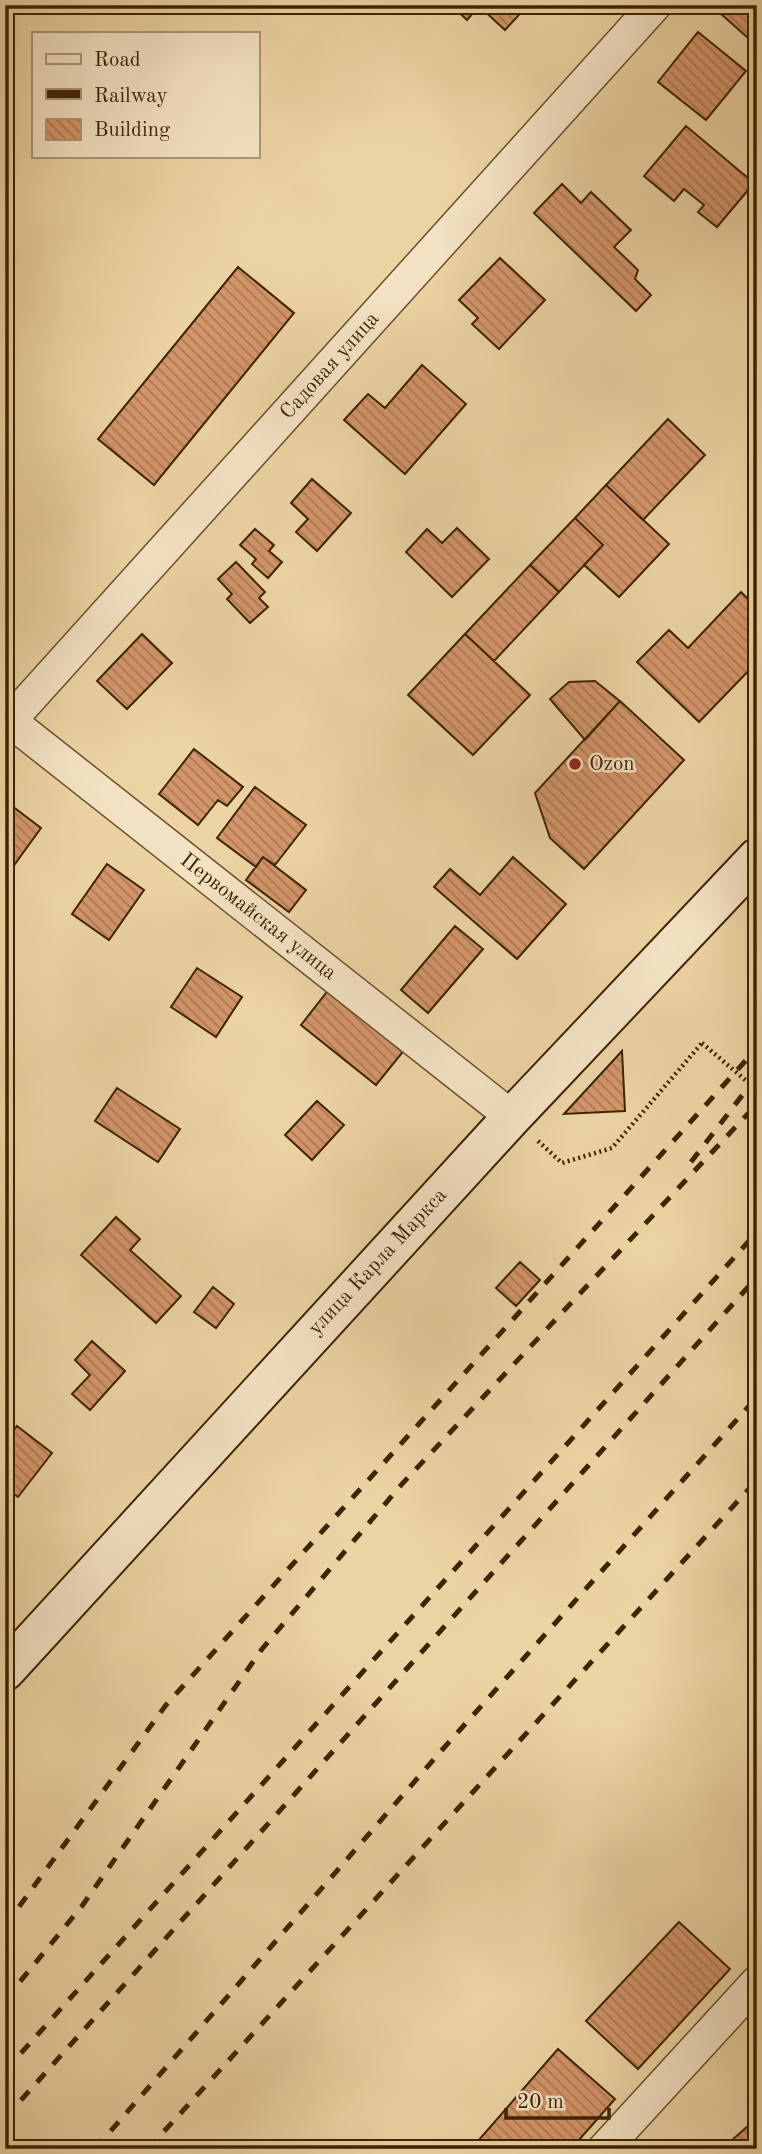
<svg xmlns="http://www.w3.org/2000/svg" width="762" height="2154" viewBox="0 0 762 2154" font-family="'Old Standard TT',serif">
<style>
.building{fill:url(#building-back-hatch);stroke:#3d2403;stroke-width:2}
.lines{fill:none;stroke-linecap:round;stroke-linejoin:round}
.street-casing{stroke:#69502b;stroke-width:35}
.secondary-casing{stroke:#3d2403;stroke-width:42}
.path{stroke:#3d2403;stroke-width:4.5;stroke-dasharray:2 3.5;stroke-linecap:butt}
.street{stroke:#f3e2c3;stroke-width:32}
.secondary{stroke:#f3e2c3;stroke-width:38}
.rail{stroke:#3d2403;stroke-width:5;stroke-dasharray:12 12;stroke-linecap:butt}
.path-bridge{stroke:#3d2403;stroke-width:4.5;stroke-dasharray:2 3.5;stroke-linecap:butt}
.poi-dot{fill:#8f2418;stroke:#f3e2c3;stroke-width:2.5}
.labels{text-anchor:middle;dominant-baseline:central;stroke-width:5;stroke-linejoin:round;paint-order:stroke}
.street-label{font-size:21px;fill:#3d2403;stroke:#f3e2c3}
.poi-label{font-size:21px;fill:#3d2403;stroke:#f3e2c3;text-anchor:start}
</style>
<defs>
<pattern id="building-back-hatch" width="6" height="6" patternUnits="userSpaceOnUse" patternTransform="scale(1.75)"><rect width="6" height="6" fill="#d39569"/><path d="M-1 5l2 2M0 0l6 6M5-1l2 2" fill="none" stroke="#ac7954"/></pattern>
</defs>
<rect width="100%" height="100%" fill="#ecd3a3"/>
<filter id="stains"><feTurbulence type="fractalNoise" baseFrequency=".00286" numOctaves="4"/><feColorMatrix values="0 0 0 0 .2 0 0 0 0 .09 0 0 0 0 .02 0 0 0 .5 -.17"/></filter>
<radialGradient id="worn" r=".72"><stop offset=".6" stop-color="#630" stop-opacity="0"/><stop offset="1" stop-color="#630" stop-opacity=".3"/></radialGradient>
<path class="building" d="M 451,5 L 528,5 L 505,30 L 479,6 L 467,20 Z
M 730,5 L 757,5 L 757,46 L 721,14 Z
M 698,32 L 746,71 L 706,120 L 658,82 Z
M 686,126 L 754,183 L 717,227 L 698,212 L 704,205 L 684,189 L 674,201 L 644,176 Z
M 562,184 L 581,203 L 591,192 L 631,230 L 614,247 L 638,270 L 635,279 L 651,295 L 636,311 L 534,213 Z
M 500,258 L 545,300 L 499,349 L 472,324 L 478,318 L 459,300 Z
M 238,267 L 294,313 L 154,485 L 98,439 Z
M 422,365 L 466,404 L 405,474 L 344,420 L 368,394 L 385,408 Z
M 668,419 L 705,455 L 643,520 L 606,485 Z
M 312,479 L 351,513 L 317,551 L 296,532 L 308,519 L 291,503 Z
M 606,485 L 669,544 L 619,597 L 584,565 L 603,545 L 575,518 Z
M 575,518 L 603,545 L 559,592 L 530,565 Z
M 457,528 L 489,559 L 452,597 L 406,552 L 427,529 L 442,543 Z
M 255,529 L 274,545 L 269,551 L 282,562 L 268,578 L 252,564 L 256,559 L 240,545 Z
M 236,562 L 265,592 L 259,598 L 268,607 L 250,623 L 227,599 L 232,594 L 218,579 Z
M 530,565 L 559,592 L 494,661 L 465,634 Z
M 741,592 L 757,608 L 757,662 L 699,722 L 637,662 L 669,630 L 688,648 Z
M 142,634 L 172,663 L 127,709 L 97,681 Z
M 465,634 L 530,695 L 473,755 L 408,695 Z
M 595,681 L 620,701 L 585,740 L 550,699 L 569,682 Z
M 620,701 L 684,760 L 584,869 L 550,838 L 535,793 Z
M 194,749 L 243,787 L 227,806 L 218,800 L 198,825 L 159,794 Z
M 255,787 L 306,825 L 275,865 L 263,857 L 256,867 L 217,838 Z
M 12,806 L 41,828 L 7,875 L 5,815 Z
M 263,857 L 306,890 L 289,912 L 246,880 Z
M 513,857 L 566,904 L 517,959 L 434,887 L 450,869 L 480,895 Z
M 107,864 L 144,890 L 109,940 L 72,914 Z
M 455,926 L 483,949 L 428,1013 L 401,990 Z
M 197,968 L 242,997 L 216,1037 L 171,1007 Z
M 330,988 L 406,1048 L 376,1085 L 301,1025 Z
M 622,1051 L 625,1111 L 564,1114 Z
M 117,1088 L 180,1129 L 158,1162 L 95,1121 Z
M 317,1101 L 344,1125 L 312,1160 L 285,1135 Z
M 116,1217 L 140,1239 L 130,1250 L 181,1296 L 156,1323 L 81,1255 Z
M 520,1262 L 540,1280 L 516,1306 L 496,1288 Z
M 213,1287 L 234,1304 L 216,1328 L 194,1312 Z
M 92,1341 L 125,1371 L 90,1410 L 72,1394 L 90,1375 L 75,1360 Z
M 17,1426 L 52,1453 L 18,1497 L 5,1488 L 5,1441 Z
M 679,1922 L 730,1969 L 638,2069 L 586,2021 Z
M 558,2049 L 615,2099 L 571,2149 L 471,2149 Z
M 757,2118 L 757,2149 L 724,2149 L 723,2148 Z"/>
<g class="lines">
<g class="street-casing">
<path id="street" d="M 5,717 L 512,1117
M 5,726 L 655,5
M 604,2149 L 757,1982"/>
</g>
<g class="secondary-casing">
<path id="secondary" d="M 5,1671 L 512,1117 L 757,858"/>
</g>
<path class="path" d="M 538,1141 L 562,1163 L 612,1148 L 702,1043"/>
<use href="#street" class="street"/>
<use href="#secondary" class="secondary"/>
<path class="rail" d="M 691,1162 L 757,1076
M 5,1926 L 166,1705 L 757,1048
M 5,2000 L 82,1906 L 262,1649 L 402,1484 L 757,1104
M 5,2071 L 757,1232
M 5,2118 L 757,1277
M 95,2149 L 442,1750 L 757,1397
M 148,2149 L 757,1480"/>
<path class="path-bridge" d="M 702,1043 L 757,1090"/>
</g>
<circle class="poi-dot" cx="575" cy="764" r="7"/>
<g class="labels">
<g class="street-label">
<text transform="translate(330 366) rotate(-48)">Садовая улица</text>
<text transform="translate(258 917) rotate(38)">Первомайская улица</text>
<text transform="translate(378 1262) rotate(-47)">улица Карла Маркса</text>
</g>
<g class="poi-label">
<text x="589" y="764">Ozon</text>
</g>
</g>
<rect width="762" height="2154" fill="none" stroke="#ecd3a3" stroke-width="28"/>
<rect x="7" y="7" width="748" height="2140" fill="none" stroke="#3d2403" stroke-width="3.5"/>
<rect x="14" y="14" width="734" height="2126" fill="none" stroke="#3d2403" stroke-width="2"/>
<rect x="32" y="32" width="228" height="126" fill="#f3e2c3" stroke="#aa9676" stroke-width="2"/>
<rect x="46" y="54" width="35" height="10" fill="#f3e2c3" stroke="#aa9676" stroke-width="2"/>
<text x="94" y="66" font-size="21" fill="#3d2403">Road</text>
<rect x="46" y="89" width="35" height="10" fill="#3d2403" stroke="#aa9676" stroke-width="2"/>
<text x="94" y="102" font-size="21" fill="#3d2403">Railway</text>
<rect x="46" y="119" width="35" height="21" fill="url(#building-back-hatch)" stroke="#aa9676" stroke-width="2"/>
<text x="94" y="136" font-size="21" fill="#3d2403">Building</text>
<path d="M506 2108v10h103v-10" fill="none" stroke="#3d2403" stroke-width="3.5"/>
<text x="517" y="2108" font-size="21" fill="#3d2403" stroke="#f3e2c3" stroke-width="5" paint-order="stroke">20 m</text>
<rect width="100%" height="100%" filter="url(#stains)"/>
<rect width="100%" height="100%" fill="url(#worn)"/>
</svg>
